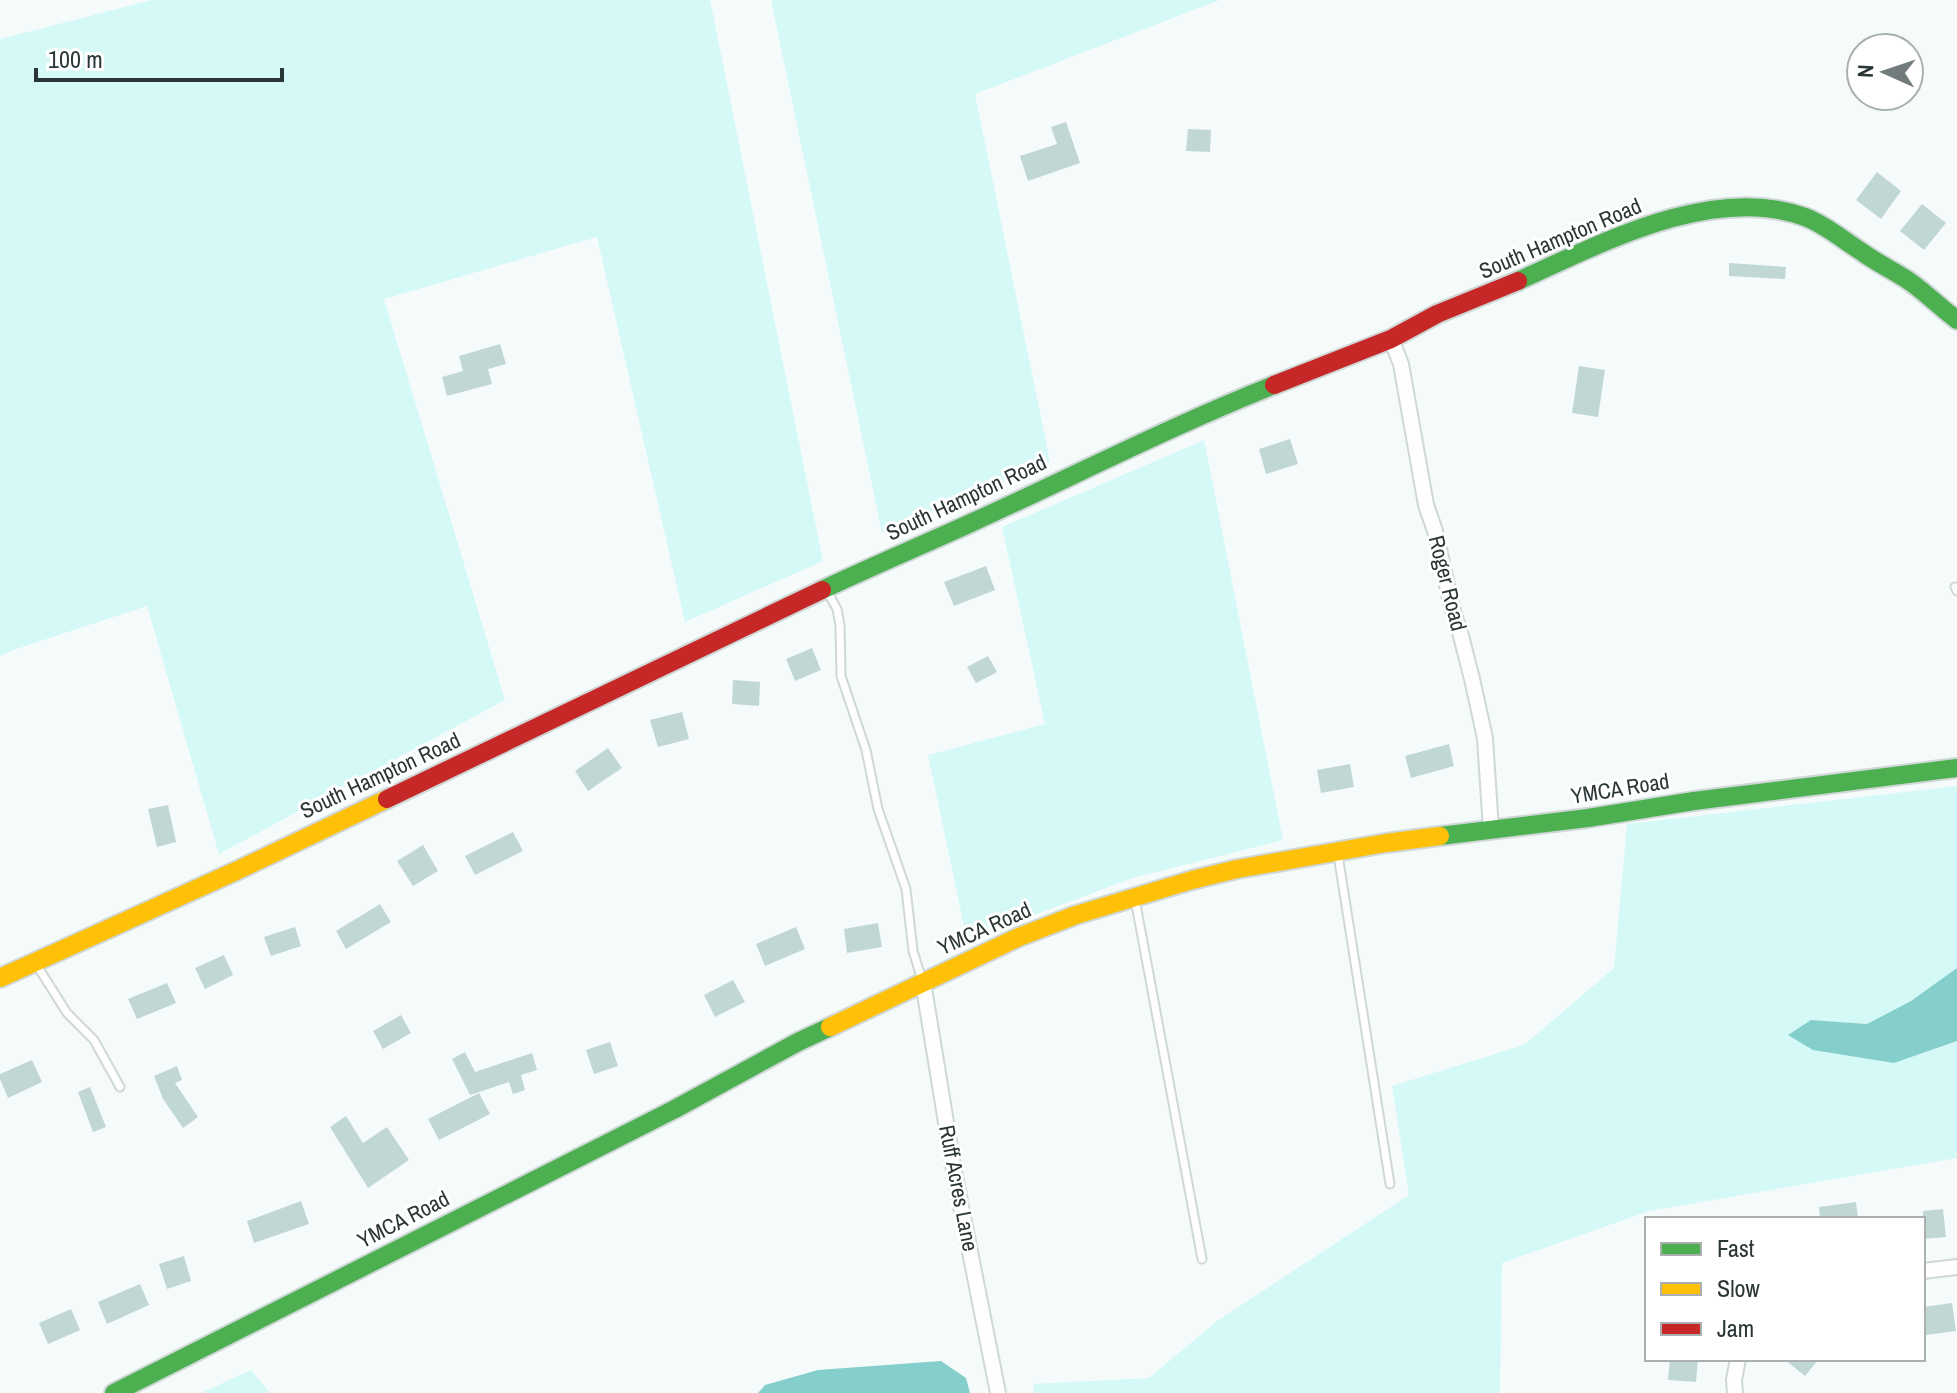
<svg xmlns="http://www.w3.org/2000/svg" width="1957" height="1393" viewBox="0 0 1957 1393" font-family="'Archivo Narrow',sans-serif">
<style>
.green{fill:#d5f9f7}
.water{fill:#84cecb}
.building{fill:#c0d7d6}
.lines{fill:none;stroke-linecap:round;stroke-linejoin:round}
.lane-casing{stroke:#cfd8d7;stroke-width:11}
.street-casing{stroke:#cfd8d7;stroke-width:18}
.fast-casing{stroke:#cfd8d7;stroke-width:22}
.slow-casing{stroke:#cfd8d7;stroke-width:22}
.jam-casing{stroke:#cfd8d7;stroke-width:22}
.lane{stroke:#fefefe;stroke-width:7}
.street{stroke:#fefefe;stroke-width:14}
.fast{stroke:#4caf50;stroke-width:18}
.slow{stroke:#ffc107;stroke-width:18}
.jam{stroke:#c62828;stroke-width:18}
.labels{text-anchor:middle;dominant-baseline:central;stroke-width:6;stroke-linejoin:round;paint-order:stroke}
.street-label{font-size:22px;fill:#2b3636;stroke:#fff}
</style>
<rect width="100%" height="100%" fill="#f5fbfb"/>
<path class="green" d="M 152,0 L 710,0 L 823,561 L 685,622 L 597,237 L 384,299 L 505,700 L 219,854 L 147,606 L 16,649 L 0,656 L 0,39 Z
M 771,0 L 1220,0 L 975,94 L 1050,462 L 882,533 Z
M 1204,440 L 1283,840 L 1133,878 L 967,940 L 928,755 L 1045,724 L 1002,527 Z
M 1957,786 L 1957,968 L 1911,1001 L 1867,1024 L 1811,1020 L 1894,1063 L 1957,1041 L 1957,1158 L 1649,1211 L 1502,1263 L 1500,1393 L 1034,1393 L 1033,1384 L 1149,1378 L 1217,1321 L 1409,1195 L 1392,1086 L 1524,1045 L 1614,968 L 1627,824 Z
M 251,1370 L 270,1393 L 201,1393 Z"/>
<path class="water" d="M 1957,968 L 1957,1041 L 1894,1063 L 1813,1050 L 1788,1035 L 1811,1020 L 1867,1024 L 1911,1001 Z
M 941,1361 L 966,1378 L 970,1393 L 758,1393 L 765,1385 L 818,1370 Z"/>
<path class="building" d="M 1066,122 L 1080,163 L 1028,181 L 1020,156 L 1057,144 L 1051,127 Z
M 1188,129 L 1211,130 L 1210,152 L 1186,151 Z
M 1877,172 L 1901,191 L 1881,219 L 1856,200 Z
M 1922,204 L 1946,223 L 1924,250 L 1900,231 Z
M 1729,263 L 1786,267 L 1785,279 L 1729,276 Z
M 500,344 L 506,364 L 488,369 L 492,384 L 447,396 L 442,377 L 463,371 L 459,356 Z
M 1579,366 L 1605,370 L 1598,417 L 1572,413 Z
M 1290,439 L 1298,464 L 1266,474 L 1259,449 Z
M 986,566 L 995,590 L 954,606 L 944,582 Z
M 812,648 L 821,670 L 795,681 L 786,659 Z
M 988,656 L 997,672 L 976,683 L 967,667 Z
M 733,680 L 760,682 L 759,706 L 732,704 Z
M 682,712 L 689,739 L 658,747 L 650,720 Z
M 1449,744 L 1454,766 L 1411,778 L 1405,756 Z
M 608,748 L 622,768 L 588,791 L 575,771 Z
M 1350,764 L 1354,787 L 1321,793 L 1317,770 Z
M 168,805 L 176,842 L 157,847 L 148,809 Z
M 513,832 L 523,851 L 475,875 L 465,856 Z
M 423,845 L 438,871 L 413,886 L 397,861 Z
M 380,904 L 391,922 L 346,949 L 336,931 Z
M 878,923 L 882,947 L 847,953 L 844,929 Z
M 295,927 L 301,946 L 271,956 L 264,937 Z
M 796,927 L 805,949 L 765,966 L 756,944 Z
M 224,955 L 233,975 L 205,989 L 195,968 Z
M 733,980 L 745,1002 L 715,1017 L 704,995 Z
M 167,983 L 176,1003 L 137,1019 L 128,999 Z
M 401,1015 L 411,1033 L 383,1049 L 373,1031 Z
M 610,1042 L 618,1066 L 594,1074 L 586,1050 Z
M 465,1052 L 475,1072 L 532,1053 L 537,1070 L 521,1075 L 525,1090 L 513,1094 L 509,1082 L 470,1095 L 452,1059 Z
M 32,1060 L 42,1082 L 8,1098 L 0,1079 L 0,1074 Z
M 177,1066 L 182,1080 L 175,1083 L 198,1117 L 183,1128 L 163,1099 L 154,1076 Z
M 90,1087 L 106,1127 L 93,1132 L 78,1092 Z
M 479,1093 L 490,1114 L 439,1140 L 428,1119 Z
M 346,1116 L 363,1143 L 387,1127 L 409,1160 L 368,1188 L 330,1127 Z
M 301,1201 L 309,1224 L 254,1243 L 247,1221 Z
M 1856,1202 L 1858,1219 L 1820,1219 L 1819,1207 Z
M 1943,1209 L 1946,1237 L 1923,1239 L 1923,1211 Z
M 184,1256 L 191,1281 L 167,1289 L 159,1264 Z
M 140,1284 L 149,1305 L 107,1324 L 98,1302 Z
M 1952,1303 L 1956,1331 L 1926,1335 L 1923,1307 Z
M 71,1309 L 80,1330 L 48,1344 L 39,1323 Z
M 1670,1359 L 1698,1359 L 1696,1382 L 1668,1380 Z
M 1784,1359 L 1819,1359 L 1805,1376 Z"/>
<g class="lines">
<g class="lane-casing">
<path id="lane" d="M 1955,587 L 1957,591
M 827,591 L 837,609 L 840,625 L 841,676 L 866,750 L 878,809 L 906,889 L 913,951 L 922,980
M 1338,855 L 1390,1184
M 1135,899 L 1202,1259
M 36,964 L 67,1013 L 94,1040 L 120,1087"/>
</g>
<g class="street-casing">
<path id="street" d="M 1391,339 L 1401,364 L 1426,505 L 1435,531 L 1452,608 L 1460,632 L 1472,679 L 1485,738 L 1491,830
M 923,982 L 954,1171 L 998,1393
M 1923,1271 L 1957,1267
M 1735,1393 L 1734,1380 L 1738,1359"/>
</g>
<g class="fast-casing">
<path id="fast" d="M 1518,281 C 1600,244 1713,183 1805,217 C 1826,225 1843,240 1862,252 C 1877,263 1894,271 1909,281 C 1926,293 1941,308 1957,320
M 822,590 C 872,566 923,545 973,522 C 1074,476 1171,426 1274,385
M 1440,836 L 1588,818 L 1694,801 L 1957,768
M 114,1393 L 675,1109 L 798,1042 L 830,1027"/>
</g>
<g class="slow-casing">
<path id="slow" d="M 0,978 L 236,871 L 387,799
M 830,1027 L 1019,937 L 1076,915 L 1192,880 L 1237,869 L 1386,843 L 1440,836"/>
</g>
<g class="jam-casing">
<path id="jam" d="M 1274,385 L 1391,339 L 1437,314 L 1518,281
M 387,799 L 822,590"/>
</g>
<use href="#lane" class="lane"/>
<use href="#street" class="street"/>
<use href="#fast" class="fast"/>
<use href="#slow" class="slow"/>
<use href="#jam" class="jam"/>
</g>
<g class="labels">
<g class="street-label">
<text transform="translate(1560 238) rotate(-23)">South Hampton Road</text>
<text transform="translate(966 497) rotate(-25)">South Hampton Road</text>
<text transform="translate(1448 583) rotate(76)">Roger Road</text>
<text transform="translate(380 775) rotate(-25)">South Hampton Road</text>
<text transform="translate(1620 788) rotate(-9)">YMCA Road</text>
<text transform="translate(984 928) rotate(-24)">YMCA Road</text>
<text transform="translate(959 1188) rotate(79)">Ruff Acres Lane</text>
<text transform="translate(403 1219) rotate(-27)">YMCA Road</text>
</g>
</g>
<rect x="1645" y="1217" width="280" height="144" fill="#ffffff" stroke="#aaafaf" stroke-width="2"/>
<rect x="1661" y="1243" width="40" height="12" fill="#4caf50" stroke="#aaafaf" stroke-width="2"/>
<text x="1717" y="1257" font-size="24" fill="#2b3636">Fast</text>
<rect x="1661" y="1283" width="40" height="12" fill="#ffc107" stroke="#aaafaf" stroke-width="2"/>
<text x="1717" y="1297" font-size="24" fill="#2b3636">Slow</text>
<rect x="1661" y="1323" width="40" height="12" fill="#c62828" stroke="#aaafaf" stroke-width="2"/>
<text x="1717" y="1337" font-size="24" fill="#2b3636">Jam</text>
<g transform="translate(1885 72) rotate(273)"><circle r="38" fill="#ffffff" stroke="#aaafaf" stroke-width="2"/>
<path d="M0-6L14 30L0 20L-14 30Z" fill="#727b7b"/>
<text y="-12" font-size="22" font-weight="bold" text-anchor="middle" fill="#2b3636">N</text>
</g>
<path d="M36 68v12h246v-12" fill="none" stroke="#2b3636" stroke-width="4"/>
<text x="48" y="68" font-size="24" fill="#2b3636" stroke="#ffffff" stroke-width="6" paint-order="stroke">100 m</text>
</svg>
